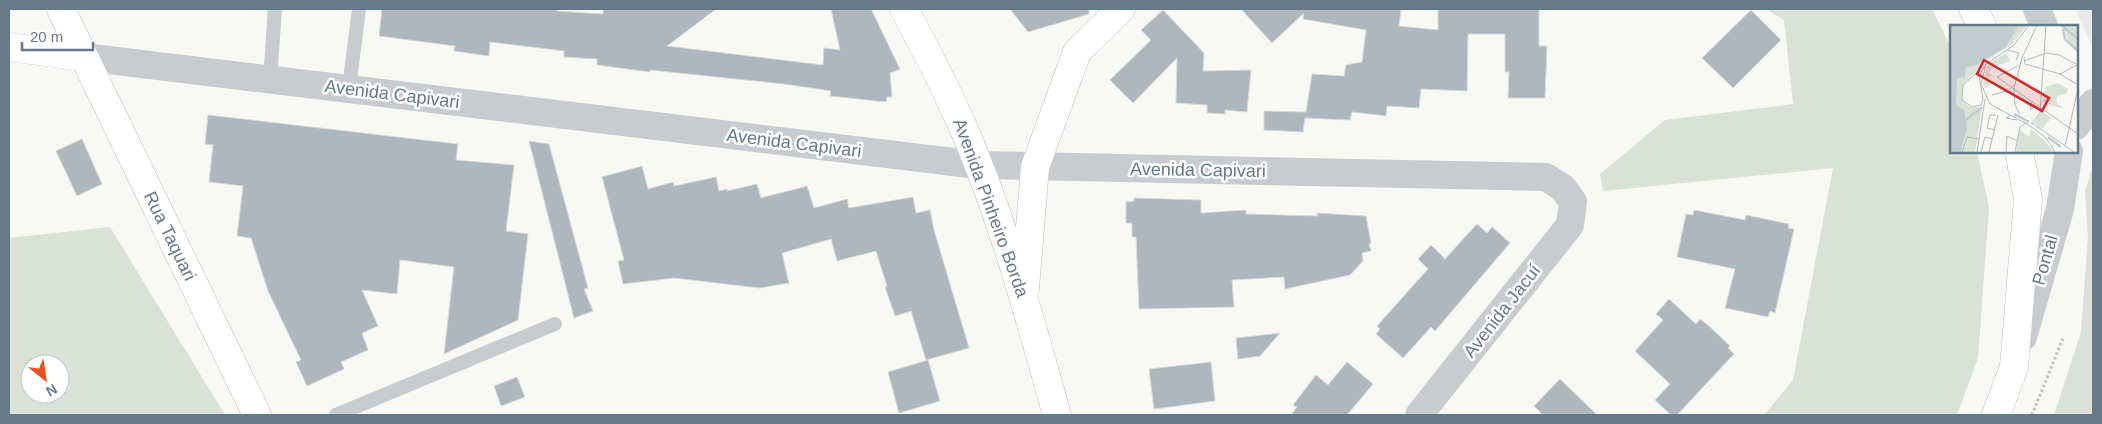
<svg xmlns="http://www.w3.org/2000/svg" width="2102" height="424" viewBox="0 0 2102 424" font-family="Arial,sans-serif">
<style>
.built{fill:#e9eae9}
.green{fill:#dae1d6;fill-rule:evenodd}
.building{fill:#aeb7bd;stroke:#dadad8}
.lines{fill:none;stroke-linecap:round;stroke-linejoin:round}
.secondary-casing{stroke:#b8bec2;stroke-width:29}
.path{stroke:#bfc2c4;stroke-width:3;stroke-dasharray:2.5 2.5;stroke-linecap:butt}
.lane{stroke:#c8cccf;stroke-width:14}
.street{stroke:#c8cccf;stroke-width:28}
.secondary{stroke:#fff;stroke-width:28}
.labels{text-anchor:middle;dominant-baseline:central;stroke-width:5;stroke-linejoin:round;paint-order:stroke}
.street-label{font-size:18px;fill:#657988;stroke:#fff}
.inset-river{fill:none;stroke:#c1ccd1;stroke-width:2.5}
.inset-road{fill:none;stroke:#b0babf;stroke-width:1}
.view{fill:#d62828;fill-opacity:0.15;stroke:#d62828;stroke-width:2.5}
.inset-edge{fill:none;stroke:#657988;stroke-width:2.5}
</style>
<rect width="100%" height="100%" fill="#f8f8f5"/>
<path class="built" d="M 2075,9 L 2093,9 L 2093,48 Z"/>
<path class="green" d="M 1766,9 L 1932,9 L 1951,48 L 1951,151 L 1977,151 L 1989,208 L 1978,358 L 1957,415 L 1764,415 L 1793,380 L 1833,168 L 1603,191 L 1600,174 L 1665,120 L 1793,104 L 1784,20 Z
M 2093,166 L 2093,415 L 2054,415 L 2081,332 L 2088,238 L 2085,191 Z
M 110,227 L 225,415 L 9,415 L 9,238 ZM 30,364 L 60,364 L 60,394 L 30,394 Z"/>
<path class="building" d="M 382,9 L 557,9 L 557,11 L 603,14 L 603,9 L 716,9 L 667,46 L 823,65 L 824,48 L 840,50 L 831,9 L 871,9 L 900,69 L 890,73 L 892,97 L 887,97 L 886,102 L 830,96 L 831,91 L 784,84 L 650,70 L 650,72 L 597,65 L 597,59 L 564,57 L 564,51 L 490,42 L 489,56 L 454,51 L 455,46 L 379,36 Z
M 1010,9 L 1089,9 L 1089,14 L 1028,32 Z
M 1241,9 L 1401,9 L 1399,26 L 1438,30 L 1438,9 L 1539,9 L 1539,46 L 1547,46 L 1545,98 L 1508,98 L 1509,72 L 1505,72 L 1505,34 L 1468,34 L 1467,91 L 1421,89 L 1419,108 L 1387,106 L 1386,116 L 1352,112 L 1350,120 L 1305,118 L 1303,132 L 1264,130 L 1264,111 L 1306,112 L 1312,74 L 1344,76 L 1346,65 L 1362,62 L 1366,30 L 1303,19 L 1304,13 L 1272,43 Z
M 1163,10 L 1204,53 L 1203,71 L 1251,70 L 1247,112 L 1225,110 L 1225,114 L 1207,113 L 1207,105 L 1176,103 L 1177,58 L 1133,103 L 1110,80 L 1151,40 L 1141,30 Z
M 1751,10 L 1781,40 L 1733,88 L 1702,58 Z
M 208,115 L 458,144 L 456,160 L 514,165 L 506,231 L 528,234 L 518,320 L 444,354 L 454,267 L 400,260 L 397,294 L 362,290 L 378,326 L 362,333 L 368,350 L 341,362 L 344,369 L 307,386 L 296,362 L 301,360 L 268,291 L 251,238 L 237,236 L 243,186 L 209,182 L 213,145 L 205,144 Z
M 82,139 L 102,184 L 77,196 L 56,151 Z
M 529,141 L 549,144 L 588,288 L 584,289 L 593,311 L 574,318 Z
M 642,166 L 648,189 L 673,182 L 674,186 L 716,177 L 719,191 L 727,189 L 727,191 L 757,184 L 761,198 L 807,186 L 814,208 L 847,199 L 849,208 L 913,197 L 916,213 L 930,210 L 934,230 L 969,348 L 926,360 L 911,311 L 895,316 L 885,287 L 887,286 L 876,251 L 837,261 L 831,239 L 782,253 L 789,283 L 760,288 L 674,278 L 623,284 L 618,261 L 624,260 L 602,177 Z
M 1134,198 L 1201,200 L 1201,213 L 1246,210 L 1246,214 L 1318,216 L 1317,213 L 1366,216 L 1371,243 L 1369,244 L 1371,251 L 1362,253 L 1363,261 L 1350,275 L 1308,284 L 1285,289 L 1284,277 L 1232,280 L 1234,307 L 1139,309 L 1136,237 L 1132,237 L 1132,223 L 1126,223 L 1126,202 L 1134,201 Z
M 1694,210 L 1745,220 L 1746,215 L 1789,224 L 1788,228 L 1794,229 L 1775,313 L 1770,311 L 1768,317 L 1725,308 L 1735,269 L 1677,257 L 1686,214 L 1693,215 Z
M 1477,224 L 1487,233 L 1492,227 L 1510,243 L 1435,331 L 1431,327 L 1403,358 L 1376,334 L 1380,329 L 1377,326 L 1428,269 L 1418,259 L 1431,245 L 1445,259 Z
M 1669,299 L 1696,324 L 1700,319 L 1709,326 L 1730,346 L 1728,348 L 1734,354 L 1677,415 L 1671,415 L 1655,400 L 1670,384 L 1635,351 L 1663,320 L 1656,314 Z
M 1280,333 L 1260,356 L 1238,359 L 1236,338 Z
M 928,360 L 940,401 L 899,413 L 888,372 Z
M 1211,362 L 1215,401 L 1154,409 L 1149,369 Z
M 1347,362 L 1373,384 L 1347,415 L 1291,415 L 1297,407 L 1293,405 L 1316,375 L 1328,385 Z
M 517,377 L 525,397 L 501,406 L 494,386 Z
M 1560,379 L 1597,415 L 1543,415 L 1534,406 Z"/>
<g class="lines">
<g class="secondary-casing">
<path id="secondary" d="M 61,9 L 257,415
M 904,9 C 925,48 945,87 963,127 C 1003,219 1030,319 1057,415
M 1973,9 L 1982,26
M 9,47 L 84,57
M 1025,288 L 1035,167 L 1077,52 L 1121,9
M 1996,415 L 2014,367 L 2028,199 L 2019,151"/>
</g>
<path class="path" d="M 2032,415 L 2063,338"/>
<path class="lane" d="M 270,79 L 275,9
M 349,88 L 359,9
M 336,415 L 555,324"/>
<path class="street" d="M 2037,9 L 2044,26
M 84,57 L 978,165 L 1546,177 L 1563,188 L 1573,202 L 1570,225 L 1419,415
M 2076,126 L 2093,103
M 2023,337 L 2060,209 L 2069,151"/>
<use href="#secondary" class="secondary"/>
</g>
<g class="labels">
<g class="street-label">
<text transform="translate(392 94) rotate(7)">Avenida Capivari</text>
<text transform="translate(794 143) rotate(7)">Avenida Capivari</text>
<text transform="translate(1198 170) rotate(1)">Avenida Capivari</text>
<text transform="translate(991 208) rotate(70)">Avenida Pinheiro Borda</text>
<text transform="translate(170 236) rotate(64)">Rua Taquari</text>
<text transform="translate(2045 260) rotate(-74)">Pontal</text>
<text transform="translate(1502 311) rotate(-52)">Avenida Jacuí</text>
</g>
</g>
<g transform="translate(1950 25)">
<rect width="128" height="128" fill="#f8f8f5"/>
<path d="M 69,0 L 77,0 L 62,19 L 36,36 L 13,59 L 12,75 L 19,82 L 32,82 L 25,127 L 11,127 L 15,112 L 8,83 L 0,79 L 6,78 L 7,54 L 16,48 L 15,42 L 31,38 L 56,22 ZM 114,0 L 127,0 L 127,25 L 119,19 ZM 55,28 L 61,36 L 43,42 L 39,48 L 45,52 L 38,51 L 41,60 L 35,63 L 33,59 L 37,40 ZM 108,58 L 118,64 L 117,68 L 106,72 L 107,79 L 113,82 L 110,83 L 92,77 L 96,62 ZM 91,85 L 101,93 L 92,104 L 84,98 ZM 81,104 L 97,118 L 103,127 L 66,127 L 70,105 L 79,112 Z" fill="#dae1d6"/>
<path d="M 0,0 L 69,0 L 56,22 L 27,40 L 16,42 L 15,52 L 7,54 L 6,80 L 14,85 L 17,103 L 11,127 L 0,127 Z" fill="#c1ccd1"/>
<path class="inset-river" d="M 111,0 L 128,14M 113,4 L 115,14 L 128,26M 64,89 L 79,97M 16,95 L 32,82M 98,112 L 111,122"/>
<path class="inset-road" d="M 79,0 L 64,20 L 36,39 L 31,59 L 40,79 L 79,100 L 96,113 L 105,127M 58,25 L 69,28 L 66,35M 74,32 L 75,39 L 110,49 L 128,60M 74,36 L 97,28 L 109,30 L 128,40M 70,40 L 47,52 L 128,109M 30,45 L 13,60 L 12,75 L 22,82 L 31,80M 110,49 L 127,40M 42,70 L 59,65 L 65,59M 82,77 L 80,85 L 85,79M 31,80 L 33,74 L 29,51 L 36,39M 61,90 L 56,93 L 67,95M 70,90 L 65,80 L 64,63 L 72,33 L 87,0M 82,98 L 124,127M 81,99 L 90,88 L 96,0M 45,105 L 37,103 L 40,90 L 46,90M 115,121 L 128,64M 12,127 L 17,112 L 29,114M 27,127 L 35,74M 31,127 L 35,112 L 43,114M 39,127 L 48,90M 56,127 L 57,111 L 67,116M 65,127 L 70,102 L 76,98"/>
<path class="view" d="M 34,35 L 99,73 L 92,86 L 27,49 Z"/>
<rect width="128" height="128" class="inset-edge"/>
</g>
<rect width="2102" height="424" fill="none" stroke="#657988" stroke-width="20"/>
<g transform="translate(45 379) rotate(150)"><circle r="24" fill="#ffffff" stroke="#c1c9cf"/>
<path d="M0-4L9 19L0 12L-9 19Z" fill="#ee511f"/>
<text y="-8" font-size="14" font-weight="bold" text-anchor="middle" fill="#657988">N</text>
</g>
<path d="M22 42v8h71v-8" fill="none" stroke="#657988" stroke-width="2.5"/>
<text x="30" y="42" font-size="15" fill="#657988" stroke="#ffffff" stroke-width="4" paint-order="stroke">20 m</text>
</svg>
